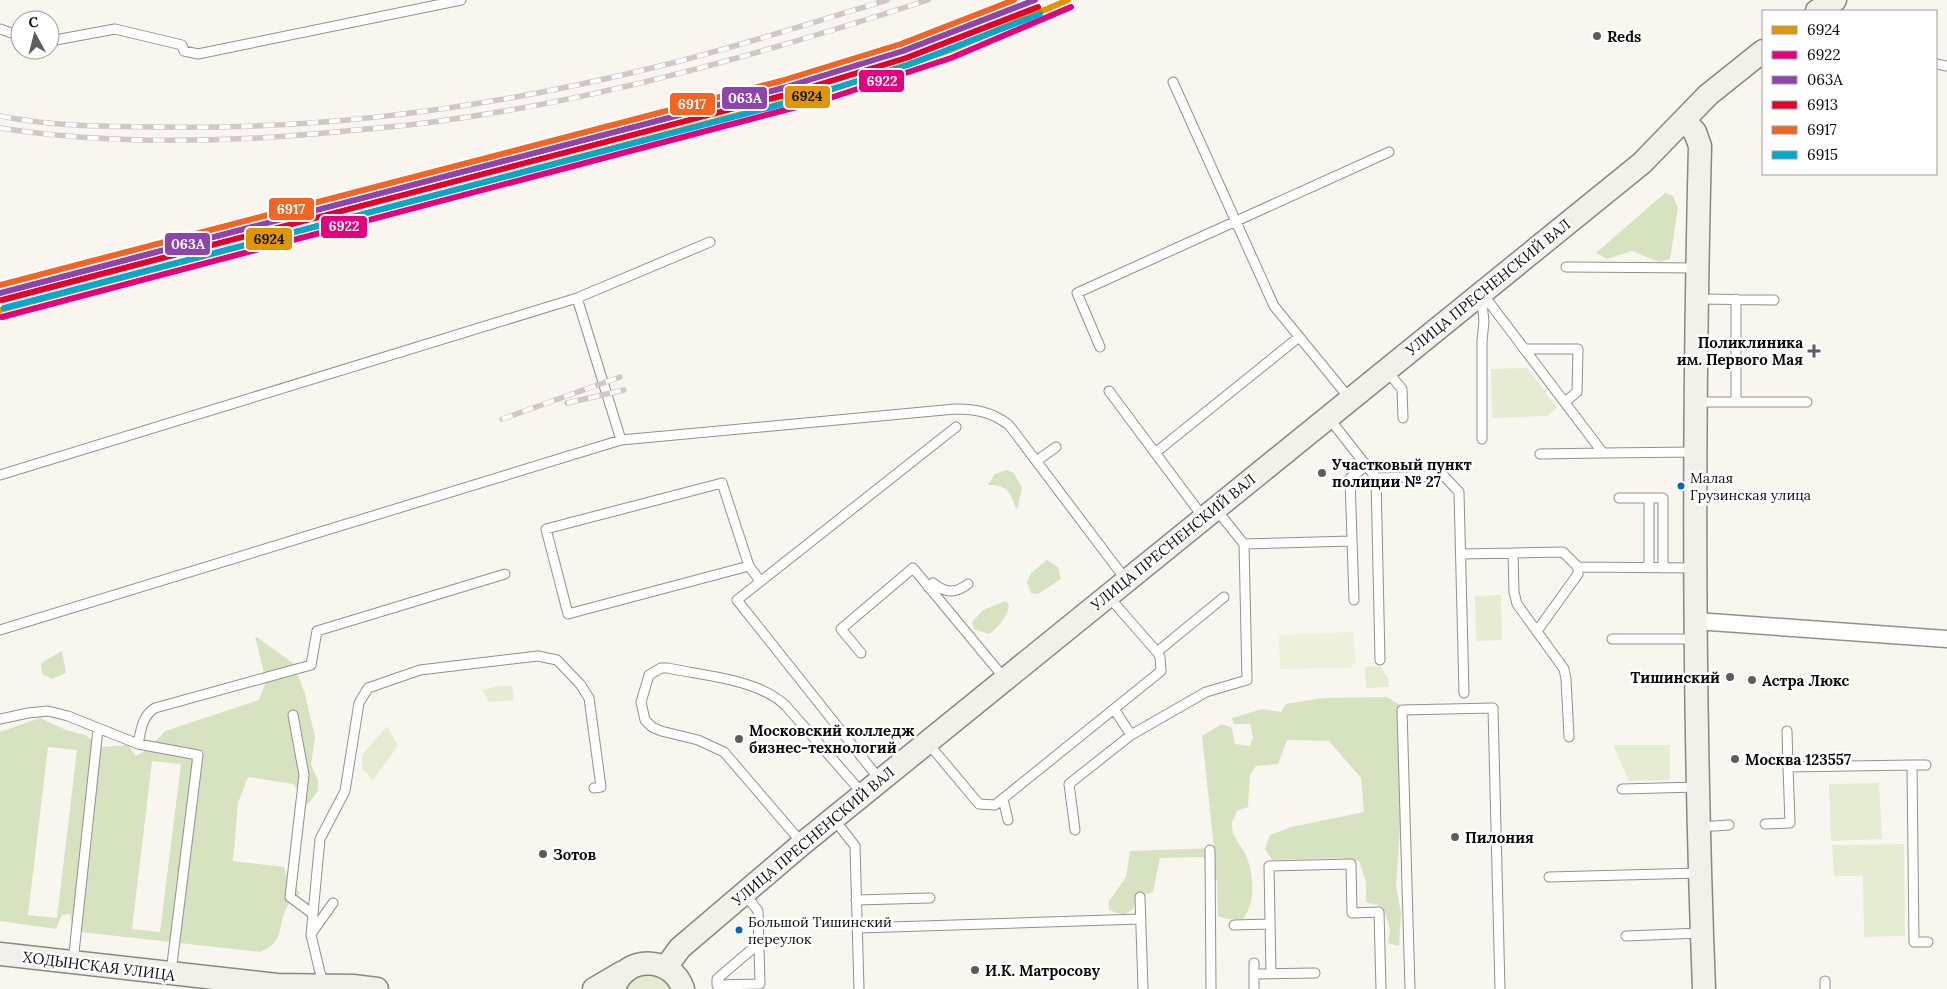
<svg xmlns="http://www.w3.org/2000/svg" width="1947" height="989" viewBox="0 0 1947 989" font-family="Lora,serif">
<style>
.green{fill:#e5ecd2}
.forest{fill:#d7e2c1;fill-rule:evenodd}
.pitch{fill:#edf0db}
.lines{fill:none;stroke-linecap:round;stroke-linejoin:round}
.lane-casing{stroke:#92918e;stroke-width:11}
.street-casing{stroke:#92918e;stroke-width:19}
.secondary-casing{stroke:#898785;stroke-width:25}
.lane{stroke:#fefefd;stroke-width:9}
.street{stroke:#fefefd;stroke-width:16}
.secondary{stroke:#f3f0e9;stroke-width:22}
.rail-casing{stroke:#d4c6c7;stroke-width:5.5}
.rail{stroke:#fff;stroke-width:4;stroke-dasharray:11;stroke-linecap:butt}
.rail-1-casing{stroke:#fff;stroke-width:10}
.rail-2-casing{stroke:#fff;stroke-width:10}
.rail-3-casing{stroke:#fff;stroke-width:10}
.rail-4-casing{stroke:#fff;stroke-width:10}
.rail-5-casing{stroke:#fff;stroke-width:10}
.rail-6-casing{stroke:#fff;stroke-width:10}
.rail-1{stroke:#df9601;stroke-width:6}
.rail-2{stroke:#e5007d;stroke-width:6}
.rail-3{stroke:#8e44ad;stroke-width:6}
.rail-4{stroke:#e4002b;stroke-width:6}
.rail-5{stroke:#f26522;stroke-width:6}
.rail-6{stroke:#00a9ce;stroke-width:6}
.poi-dot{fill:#5e5d5b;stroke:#fff;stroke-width:2}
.bus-dot{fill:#0065bd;stroke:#fff;stroke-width:2}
.labels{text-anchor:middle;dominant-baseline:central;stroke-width:5;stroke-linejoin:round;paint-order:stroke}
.bus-label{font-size:14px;fill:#0b0b0b;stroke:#fff;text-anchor:start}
.poi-label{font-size:15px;font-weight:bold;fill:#0b0b0b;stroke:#fff;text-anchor:start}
.street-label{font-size:15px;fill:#0b0b0b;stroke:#fff}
.line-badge{stroke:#fff;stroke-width:2}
.badge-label{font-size:14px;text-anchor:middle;font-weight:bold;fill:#fff}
.pale-badge-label{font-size:14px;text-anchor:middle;font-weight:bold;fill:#111}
</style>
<rect width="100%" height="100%" fill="#f9f6f0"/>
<path class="green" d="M 1527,368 L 1557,408 L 1547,416 L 1492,418 L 1491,369 Z
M 1501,595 L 1502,640 L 1476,641 L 1475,596 Z
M 1380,666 L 1388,678 L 1389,687 L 1366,688 L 1365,667 Z
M 498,686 L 512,686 L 514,700 L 489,702 L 482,690 Z
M 387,726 L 398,746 L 373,780 L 362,768 L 362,755 Z
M 1613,745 L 1670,745 L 1670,780 L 1629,781 Z
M 1879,783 L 1882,839 L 1831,841 L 1829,784 Z
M 1904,844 L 1905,936 L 1864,937 L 1863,876 L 1834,876 L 1832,845 Z
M 648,968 L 678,989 L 620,989 Z"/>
<path class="forest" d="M 1665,193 L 1673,196 L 1678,208 L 1670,259 L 1659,262 L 1632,251 L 1607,259 L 1596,253 Z
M 1007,470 L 1014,473 L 1022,488 L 1017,510 C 1009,492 1009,485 988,485 L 995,474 Z
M 1047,560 L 1058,567 L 1061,579 L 1038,594 L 1031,593 L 1027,582 L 1031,573 Z
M 1006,601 L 1009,605 C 1008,616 999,627 989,634 L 974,629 L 972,622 L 983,610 Z
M 255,636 L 293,663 L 305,694 L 315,737 L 311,765 L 318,780 L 318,791 L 308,804 L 300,804 L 301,794 L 293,784 L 248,777 L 238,803 L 233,861 L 284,867 L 287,880 L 300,893 C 295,898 287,905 285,911 C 278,931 283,942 260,952 L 81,932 L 72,927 L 70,914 L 62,915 L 56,929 L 0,921 L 0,732 L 40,718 L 66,730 L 85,735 L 102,747 L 128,745 L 136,756 L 149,748 L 165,731 L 259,700 L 266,681 ZM 48,747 L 77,750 L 57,918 L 28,915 ZM 152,761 L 181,764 L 160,932 L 132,929 Z
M 62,651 L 66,673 L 52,679 L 42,674 L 41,663 Z
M 1387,697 L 1400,705 L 1398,734 L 1402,802 L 1396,886 L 1401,913 L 1399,946 L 1388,943 L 1390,929 L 1383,907 L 1366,902 L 1366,882 L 1359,861 L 1342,858 L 1272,860 L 1265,849 L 1270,835 L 1291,827 L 1364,812 L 1361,778 L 1329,741 L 1287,740 L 1278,764 L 1256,766 L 1250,775 L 1248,807 L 1237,811 C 1235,816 1231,822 1232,826 C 1232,836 1239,843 1244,851 C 1254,872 1257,900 1243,919 L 1227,919 L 1218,916 L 1217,880 L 1203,857 L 1160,858 L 1153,892 L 1137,897 L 1133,909 L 1123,915 L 1109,910 L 1109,901 L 1126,877 L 1130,851 L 1214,848 L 1202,736 L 1222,724 L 1232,728 L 1235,744 L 1250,746 L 1253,737 L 1250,724 L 1234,724 L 1232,718 L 1262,709 L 1281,712 L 1286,704 L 1324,698 Z"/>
<path class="pitch" d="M 1353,632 L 1356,662 L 1350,668 L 1280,669 L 1279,635 Z"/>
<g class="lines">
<g class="lane-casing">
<path id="lane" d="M 0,29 L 20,36
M 50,41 L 115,29 L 182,45 L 184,51 L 198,54 L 461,0
M 1936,64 L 1947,66
M 1173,82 L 1274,306 L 1350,399
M 1566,267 L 1698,268
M 1482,293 L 1603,453 L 1695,452
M 1481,295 L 1484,321 L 1482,341 L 1482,439
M 577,298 L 621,440
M 1697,299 L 1774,300
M 1100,347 L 1077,293 L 1389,152
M 1524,349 L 1578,349 L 1577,392 L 1565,402
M 1387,371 L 1402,389 L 1403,418
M 1109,391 L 1203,517
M 1695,402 L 1807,402
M 1736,402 L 1736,299
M 1328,417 L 1376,478
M 1155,453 L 1299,337
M 1540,454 L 1603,453
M 1038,460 L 1056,447
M 0,475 L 577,298 L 710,242
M 1619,498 L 1663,498 L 1663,568
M 1244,544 L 1352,541
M 1513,553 L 1514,592 L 1517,604 L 1564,669 L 1566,679 L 1569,737
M 1461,554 L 1563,552 L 1578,567 L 1578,574 L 1537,631
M 749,566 L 568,614 L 546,529 L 722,483 L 749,566 L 760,581
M 1578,567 L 1695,568
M 1649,568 L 1649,498
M 928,587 L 933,583 C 945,593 955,594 968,584
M 1354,600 L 1350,478 L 1366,466
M 0,630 L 621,440 L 955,409 C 976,409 992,412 1009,425 L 1126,580
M 1612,639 L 1697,639
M 1157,652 L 1224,597
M 861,653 L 841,629 L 913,568 L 1005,679
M 1380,660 L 1376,478 L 1444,476 L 1459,492 L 1464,693
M 1114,709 L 1131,735
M 293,715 L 304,775 L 290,897 L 313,914
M 0,719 L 28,713 L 48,711 L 68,716 L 138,744 L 198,755 L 171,972
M 1787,731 L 1788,767
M 927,742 L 979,804 L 995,805 L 1161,671 L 1160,657 L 1157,652 L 1108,596
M 138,744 C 141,730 142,716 155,708 L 311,665 L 317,631 L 505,574
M 1912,765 L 1926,765
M 880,780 L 737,600 L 956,427
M 1622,789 L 1697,787
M 1003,799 L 1008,820
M 834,819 L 855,846 L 859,989
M 1765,824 L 1790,823 L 1788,767 L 1912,765 L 1914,942 L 1928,942
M 1699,827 L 1729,825
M 1075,830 L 1069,784 L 1131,735 L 1206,692 L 1247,680 L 1244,544 L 1215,508
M 802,843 L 724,752 L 698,740 L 661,731 L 652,727 L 645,720 L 641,702 L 649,675 L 661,668 L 668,668 C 704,676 759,679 786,706 L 863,794
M 1210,850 L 1211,989
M 1549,877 L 1699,873
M 745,894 L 758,911 L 760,984 L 717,985 L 717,979 L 758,944
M 1140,897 L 1143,989
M 856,900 L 930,898
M 1234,925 L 1270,924
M 858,928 L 1141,919
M 311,934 L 333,903
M 1626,936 L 1701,933
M 73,962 L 98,729
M 1254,963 L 1254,989
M 1254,974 L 1315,973
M 1271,974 L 1269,866 L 1351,864 L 1352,913 L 1379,912 L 1381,989
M 1825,981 L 1825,989
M 323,985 L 311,935 L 320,839 L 345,791 L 359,703 L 368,688 L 420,670 L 538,656 L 557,660 L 580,684 L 589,698 L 601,787 L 594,788
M 1410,989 L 1402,710 L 1493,708 L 1500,989"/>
</g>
<g class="street-casing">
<path id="street" d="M 1696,621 L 1947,639"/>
</g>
<g class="secondary-casing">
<path id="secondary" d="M 1817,11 L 1835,0
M 1684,120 L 1695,132 L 1700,146 C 1693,427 1693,708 1704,989
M 0,954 L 277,985 L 353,986 L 377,989
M 666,967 L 680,948 L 802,844 L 1642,163 L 1708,95 L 1763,51
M 594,989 L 623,972
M 614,989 C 624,954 673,956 683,989"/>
</g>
<use href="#lane" class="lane"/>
<use href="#street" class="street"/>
<use href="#secondary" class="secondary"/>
<g class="rail-casing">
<path id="rail" d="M 0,116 C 54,127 108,126 162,127 C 329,130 499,106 660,66 C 737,47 812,23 887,0
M 0,128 C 103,144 209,143 313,134 C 355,130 398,127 440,121 C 605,99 771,51 928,0
M 567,403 L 624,390
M 502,419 L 620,377"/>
</g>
<use href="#rail" class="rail"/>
<g class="rail-1-casing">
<path id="rail-1" d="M 0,310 L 825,92 L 948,51 L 1068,0"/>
</g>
<g class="rail-2-casing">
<path id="rail-2" d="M 2,317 L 827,99 L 951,58 L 1071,7"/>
</g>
<g class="rail-3-casing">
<path id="rail-3" d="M 0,293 L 783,88 L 903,51 L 1035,0"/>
</g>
<g class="rail-4-casing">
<path id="rail-4" d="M 2,300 L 785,95 L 906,58 L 1038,7"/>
</g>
<g class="rail-5-casing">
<path id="rail-5" d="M 0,285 L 781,81 L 901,44 L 1014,0"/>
</g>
<g class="rail-6-casing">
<path id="rail-6" d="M 4,308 L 787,103 L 908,65 L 1040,14"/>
</g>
<use href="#rail-1" class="rail-1"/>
<use href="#rail-2" class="rail-2"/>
<use href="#rail-3" class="rail-3"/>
<use href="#rail-4" class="rail-4"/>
<use href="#rail-5" class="rail-5"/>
<use href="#rail-6" class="rail-6"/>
</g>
<g class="poi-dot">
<circle cx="1597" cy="36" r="5"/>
<path d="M1811.5 343.5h5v5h5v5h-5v5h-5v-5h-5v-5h5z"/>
<circle cx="1322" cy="473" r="5"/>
<circle cx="1730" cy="677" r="5"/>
<circle cx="1752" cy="680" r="5"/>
<circle cx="739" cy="739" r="5"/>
<circle cx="1735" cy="759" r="5"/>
<circle cx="1455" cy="837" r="5"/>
<circle cx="543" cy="854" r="5"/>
<circle cx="975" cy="970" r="5"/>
</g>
<g class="bus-dot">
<circle cx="1681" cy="486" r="4.5"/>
<circle cx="739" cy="930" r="4.5"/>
</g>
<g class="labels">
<g class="bus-label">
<text x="1690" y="478">Малая<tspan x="1690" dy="17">Грузинская улица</tspan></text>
<text x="748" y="922">Большой Тишинский<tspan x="748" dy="17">переулок</tspan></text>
</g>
<g class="poi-label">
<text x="1607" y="36">Reds</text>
<text x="1803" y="342" text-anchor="end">Поликлиника<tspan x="1803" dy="17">им. Первого Мая</tspan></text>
<text x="1332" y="464">Участковый пункт<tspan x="1332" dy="17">полиции № 27</tspan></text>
<text x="1720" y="677" text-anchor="end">Тишинский</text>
<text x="1762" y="680">Астра Люкс</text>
<text x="749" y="730">Московский колледж<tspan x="749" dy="17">бизнес-технологий</tspan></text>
<text x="1745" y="759">Москва 123557</text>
<text x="1465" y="837">Пилония</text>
<text x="553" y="854">Зотов</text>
<text x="985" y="970">И.К. Матросову</text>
</g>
<g class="street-label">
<text transform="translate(1488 287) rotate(-39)">УЛИЦА ПРЕСНЕНСКИЙ ВАЛ</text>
<text transform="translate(1173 542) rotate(-39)">УЛИЦА ПРЕСНЕНСКИЙ ВАЛ</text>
<text transform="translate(813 836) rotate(-40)">УЛИЦА ПРЕСНЕНСКИЙ ВАЛ</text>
<text transform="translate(99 966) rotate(7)">ХОДЫНСКАЯ УЛИЦА</text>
</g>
</g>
<g class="line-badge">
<rect x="858" y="69" width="47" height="24" rx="5" fill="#e5007d"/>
<rect x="784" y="85" width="47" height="24" rx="5" fill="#df9601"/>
<rect x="721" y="86" width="47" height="24" rx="5" fill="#8e44ad"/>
<rect x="669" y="92" width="47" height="24" rx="5" fill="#f26522"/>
<rect x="268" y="197" width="47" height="24" rx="5" fill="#f26522"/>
<rect x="320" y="215" width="48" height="24" rx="5" fill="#e5007d"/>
<rect x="245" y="227" width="48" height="24" rx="5" fill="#df9601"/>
<rect x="164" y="232" width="47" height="24" rx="5" fill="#8e44ad"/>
</g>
<g class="badge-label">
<text x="882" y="86">6922</text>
<text x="745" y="103">063А</text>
<text x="692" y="109">6917</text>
<text x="291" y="214">6917</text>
<text x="344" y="231">6922</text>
<text x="188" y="249">063А</text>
</g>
<g class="pale-badge-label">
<text x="807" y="101">6924</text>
<text x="269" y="244">6924</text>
</g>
<rect x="1762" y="10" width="175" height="165" fill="#ffffff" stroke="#9d9d9d"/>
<rect x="1772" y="26" width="25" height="8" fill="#df9601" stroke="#9d9d9d"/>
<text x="1807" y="35" font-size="15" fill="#0b0b0b">6924</text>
<rect x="1772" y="51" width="25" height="8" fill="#e5007d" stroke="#9d9d9d"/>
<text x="1807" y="60" font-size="15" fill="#0b0b0b">6922</text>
<rect x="1772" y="76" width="25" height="8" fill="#8e44ad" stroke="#9d9d9d"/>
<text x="1807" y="85" font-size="15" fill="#0b0b0b">063А</text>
<rect x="1772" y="101" width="25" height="8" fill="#e4002b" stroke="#9d9d9d"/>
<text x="1807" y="110" font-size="15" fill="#0b0b0b">6913</text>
<rect x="1772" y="126" width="25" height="8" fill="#f26522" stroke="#9d9d9d"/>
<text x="1807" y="135" font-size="15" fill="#0b0b0b">6917</text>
<rect x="1772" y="151" width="25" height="8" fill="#00a9ce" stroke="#9d9d9d"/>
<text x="1807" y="160" font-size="15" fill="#0b0b0b">6915</text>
<g transform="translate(35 35) rotate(353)"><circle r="24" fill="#ffffff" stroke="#9d9d9d"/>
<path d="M0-4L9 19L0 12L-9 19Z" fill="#5e5d5b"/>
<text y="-8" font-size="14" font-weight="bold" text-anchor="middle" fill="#0b0b0b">С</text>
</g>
</svg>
